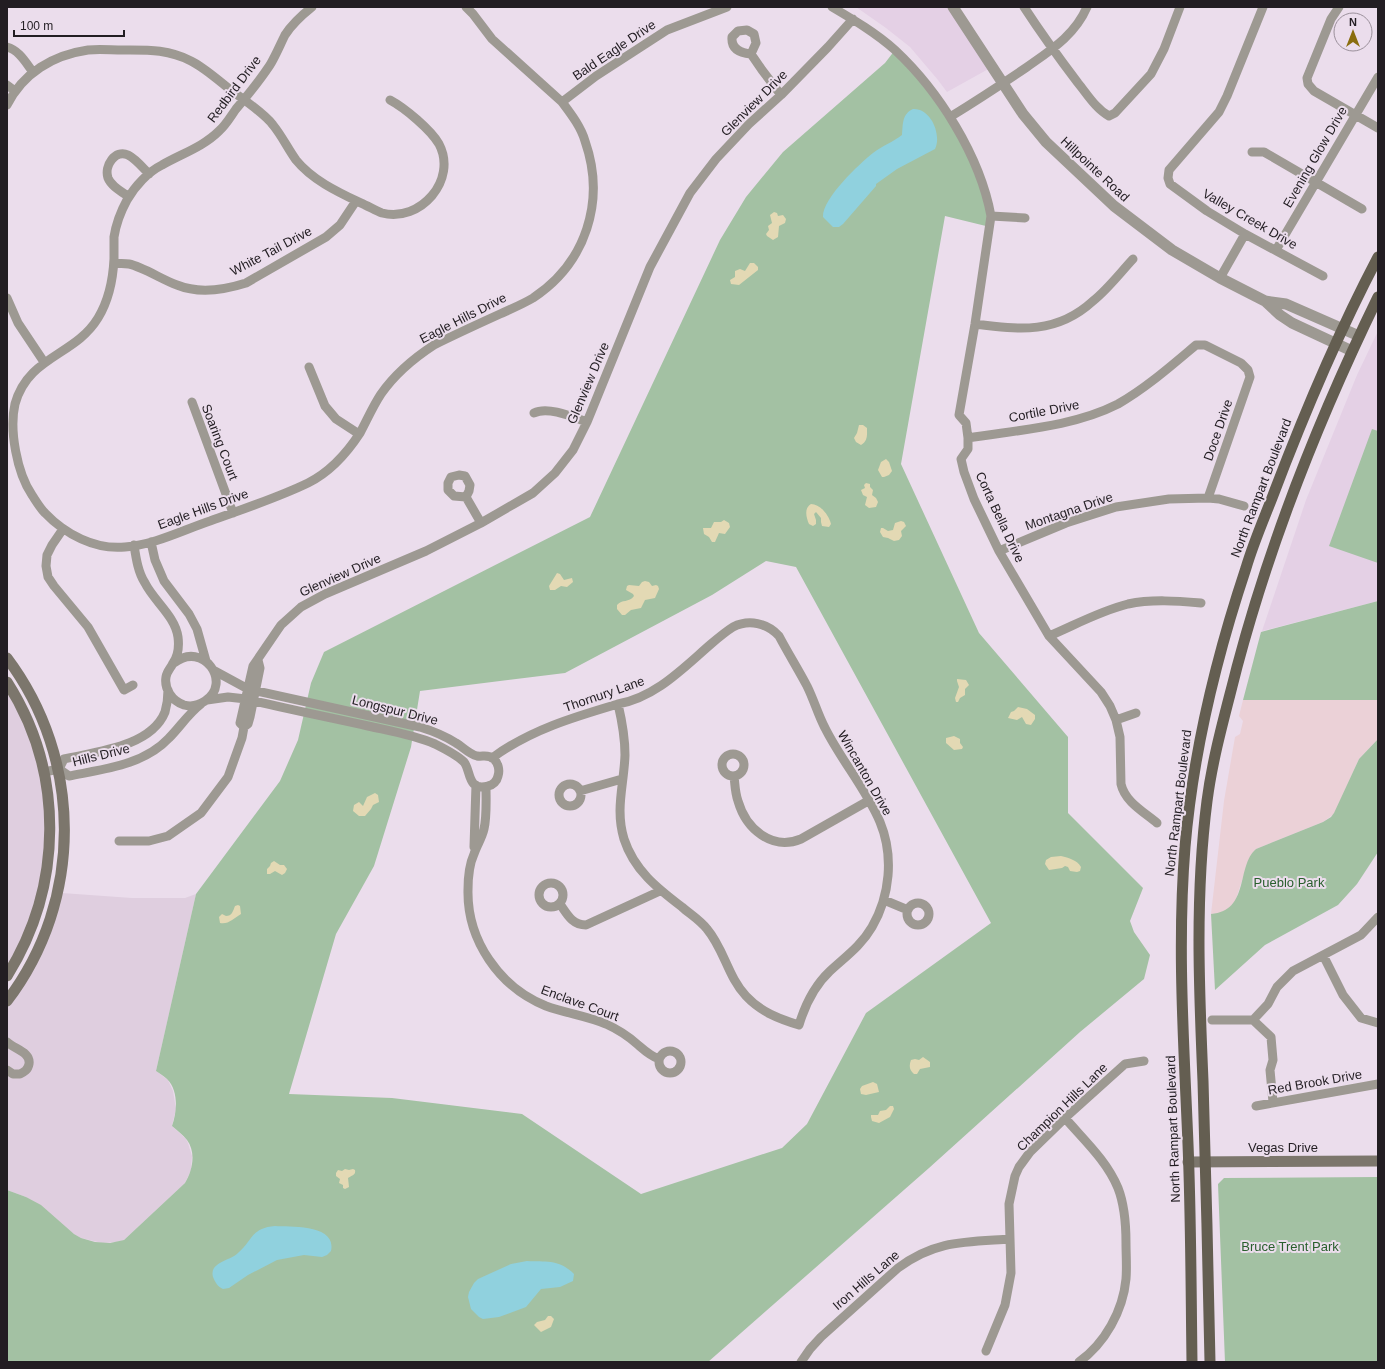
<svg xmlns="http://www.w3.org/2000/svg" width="1385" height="1369" viewBox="0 0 1385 1369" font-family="Arial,sans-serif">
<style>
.commercial{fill:#dfcedf}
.industrial{fill:#ebd1d7}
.built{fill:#e4d0e5}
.green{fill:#a3c1a3;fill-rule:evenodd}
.sand{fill:#e3d9b4}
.water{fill:#90d1de}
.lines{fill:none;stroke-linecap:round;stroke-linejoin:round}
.minor{stroke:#9d9992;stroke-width:9}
.tertiary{stroke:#9d9992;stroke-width:11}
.secondary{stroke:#7c766c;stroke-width:11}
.primary{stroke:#645e51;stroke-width:11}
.labels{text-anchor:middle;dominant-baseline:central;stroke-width:4;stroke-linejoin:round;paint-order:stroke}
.street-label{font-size:13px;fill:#221d22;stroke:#ebddec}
.park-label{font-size:13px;fill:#295f2d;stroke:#ebddec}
</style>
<rect width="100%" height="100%" fill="#ebddec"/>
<path class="commercial" d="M 7,686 L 38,751 L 47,830 L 41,882 L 26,931 L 7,968 Z
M 62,893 L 132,898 L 185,898 L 196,894 L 156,1071 L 168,1080 L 173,1091 L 176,1109 L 172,1126 L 186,1139 L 188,1143 L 192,1156 L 191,1170 L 185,1183 L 124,1240 L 117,1242 L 102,1243 L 81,1238 L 74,1234 L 26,1197 L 7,1190 L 7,1007 L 20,990 L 35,966 L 47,940 L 57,914 Z"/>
<path class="industrial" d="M 1243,700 L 1378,700 L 1378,739 L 1359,759 L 1334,814 L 1323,822 L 1256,849 L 1249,859 L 1235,902 L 1227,910 L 1222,913 L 1211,914 L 1224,801 L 1235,737 L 1240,734 L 1243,721 L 1239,716 Z"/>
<path class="built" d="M 856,7 L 953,7 L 992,67 L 947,92 L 938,80 L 910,47 L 886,28 Z
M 1378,331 L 1378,601 L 1262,631 L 1306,500 L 1357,375 Z"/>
<path class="green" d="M 895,50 L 950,117 L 981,180 L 990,227 L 945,216 L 901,464 L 979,633 L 1068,737 L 1068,813 L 1143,888 L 1130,921 L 1134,932 L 1150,955 L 1144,979 L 1080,1032 L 929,1168 L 708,1362 L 7,1362 L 7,1190 L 26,1197 L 41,1205 L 74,1234 L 81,1238 L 95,1242 L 110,1243 L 124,1240 L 185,1183 C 193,1170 196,1152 187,1140 C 183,1135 177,1130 172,1126 C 177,1112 179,1091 167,1079 C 164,1076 160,1074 156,1071 L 196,894 L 280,781 L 298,740 L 311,683 L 324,652 L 590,517 L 720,240 L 746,197 L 783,152 L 885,63 ZM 766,561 L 796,567 L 991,923 L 866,1013 L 807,1124 L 782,1148 L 641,1194 L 522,1114 L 392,1098 L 289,1094 L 336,934 L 374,866 L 411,747 L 420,691 L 565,673 L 712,595 Z
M 1372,429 L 1378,431 L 1378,563 L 1329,546 Z
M 1378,601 L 1378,700 L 1243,700 L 1261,632 Z
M 1378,739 L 1378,852 L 1357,884 L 1338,905 L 1265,945 L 1215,990 L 1211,914 C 1250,911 1236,866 1256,849 L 1323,822 L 1331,817 L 1334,813 L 1359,759 Z
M 1378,1177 L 1378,1362 L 1225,1362 L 1218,1184 L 1224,1178 Z"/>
<path class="sand" d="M 774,212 L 777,213 L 778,216 L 783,215 L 786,219 L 785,223 L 779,226 L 778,237 L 773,240 L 767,236 L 766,234 L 769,230 L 768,226 L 772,223 L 770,215 Z
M 750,263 L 754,263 L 758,267 L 758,270 L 739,285 L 731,284 L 730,280 L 735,277 L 735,271 L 740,269 L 745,271 Z
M 859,425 L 863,425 L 867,428 C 867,435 868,441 861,445 L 856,442 L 854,438 L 857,433 Z
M 886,459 L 889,462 L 892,471 L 889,475 L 884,477 L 882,477 L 878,470 L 881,462 Z
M 866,483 L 870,484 L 870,487 L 873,490 L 872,495 L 876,498 L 878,502 L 876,507 L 869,508 L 865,505 L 867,497 L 863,495 L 861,490 L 865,488 L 864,485 Z
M 811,504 C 820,504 829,515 831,524 L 829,527 L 822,526 L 821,522 L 821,518 L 816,512 L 814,514 L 816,520 L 816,524 L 813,526 L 809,524 C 806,517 804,508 811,504 Z
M 724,520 L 729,523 L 730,527 L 725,534 L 719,533 L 715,542 L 712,542 L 709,537 L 704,534 L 703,528 L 711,528 L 714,522 L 721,522 Z
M 901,521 L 904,522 L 906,526 L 901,531 L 902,536 L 899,540 L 894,541 L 888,538 L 883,537 L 880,532 L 881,528 L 883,528 L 888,531 L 893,530 L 895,523 Z
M 557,573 L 560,574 L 564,580 L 572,578 L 573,582 L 567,587 L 561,586 L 555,590 L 550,590 L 549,586 Z
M 645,581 L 649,582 L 652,586 L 656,585 L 658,586 L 659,589 L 655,598 L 645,600 L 641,608 L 631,610 L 625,615 L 622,615 L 617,609 L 617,605 C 622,599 629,603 634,596 L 633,594 L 626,590 L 627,586 L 629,585 L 639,586 L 642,582 Z
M 957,679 L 966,680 L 969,685 L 965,689 L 965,695 L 960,698 L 958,702 L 956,702 L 955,698 L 959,687 L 957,681 Z
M 1018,707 L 1027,709 L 1035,715 L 1035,719 L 1031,725 L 1026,724 L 1022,717 L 1017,720 L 1008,718 L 1011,712 L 1014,711 Z
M 954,736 L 960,739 L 960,743 L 963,747 L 962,749 L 954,750 L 946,743 L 946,738 Z
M 375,793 L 378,795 L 379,802 L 373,805 L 371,809 L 365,816 L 359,816 L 353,811 L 354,805 L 359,802 L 363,806 L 367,797 Z
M 1061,856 C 1069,858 1077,860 1081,867 L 1080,871 L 1077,872 L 1070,871 L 1068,867 L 1065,866 L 1062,868 L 1049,870 L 1045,864 L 1046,860 L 1051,857 Z
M 274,861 L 280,865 L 284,865 L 287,869 L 285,873 L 282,875 L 275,871 L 270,874 L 267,874 L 267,869 L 270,866 L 271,863 Z
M 238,905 L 240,906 L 241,914 C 234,918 228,925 220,923 L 219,917 L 222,914 L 226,916 C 232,916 233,911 235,906 Z
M 923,1057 L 930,1062 L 930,1067 L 920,1069 L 917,1074 L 914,1074 C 909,1070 909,1065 911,1060 L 915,1059 L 919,1060 Z
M 873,1082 L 877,1084 L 879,1092 L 866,1095 L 861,1094 L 860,1089 L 862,1086 Z
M 890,1106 L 893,1106 L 894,1109 L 890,1117 L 879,1123 L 872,1121 L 871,1117 L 871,1115 L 878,1115 L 880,1111 L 886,1110 Z
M 345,1169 L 349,1170 L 353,1169 L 355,1170 C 356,1175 352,1175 348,1178 L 349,1187 L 345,1189 L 343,1188 L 343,1185 L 339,1183 L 340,1179 L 336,1176 L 336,1173 L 338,1170 L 342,1171 Z
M 548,1316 L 551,1316 L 554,1319 L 551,1327 L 541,1332 L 534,1325 L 537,1322 L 545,1320 Z"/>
<path class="water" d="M 913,109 C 931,108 942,135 935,149 L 897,169 L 876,184 L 876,186 L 843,224 L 839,227 L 833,227 L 823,217 C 822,199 859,164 873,153 C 882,146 893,142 902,135 C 903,124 902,114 913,109 Z
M 275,1226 C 290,1227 337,1224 331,1251 L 327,1255 L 322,1257 L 304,1255 L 277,1260 L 248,1275 L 229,1288 L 223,1289 C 218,1287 215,1282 213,1277 C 209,1262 230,1261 238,1253 C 253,1240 251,1228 275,1226 Z
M 527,1261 C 546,1262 559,1259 574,1274 L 573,1281 L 560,1287 L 541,1289 L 526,1307 L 499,1317 L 483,1319 L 479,1317 L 471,1309 L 468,1297 L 469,1292 L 474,1283 L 478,1279 L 511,1264 Z"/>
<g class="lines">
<path class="minor" d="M 312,7 C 302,15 292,24 285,35 C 280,45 276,55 270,65 C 260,80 248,95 236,109 C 231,116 226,125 219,131 C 203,147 181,154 162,165 C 148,172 135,186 127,200 C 121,211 116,224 114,237 C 114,244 114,252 114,259 C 113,279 109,300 98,318 C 75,356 28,356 15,404 C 9,430 17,473 32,495 C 36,501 40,508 45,513 C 65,534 95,550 125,547 C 154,545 183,530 210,521 C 243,509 277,498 308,483 C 330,472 347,453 360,433 C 367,420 373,406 381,394 C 395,374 414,358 434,345 C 456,334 478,324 500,314 C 511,309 523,304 533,298 C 586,263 606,201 585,141 C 581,127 571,114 562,102 L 492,39 L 473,14 L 466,7
M 832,7 C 854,20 876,33 895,50 C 939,91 980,156 991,216 L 975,324 L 959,415 L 966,423 L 968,438 L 968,449 L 961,459 L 964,472 L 974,499 L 999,551 L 1049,636 L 1101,692 L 1110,706 L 1116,720 L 1120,737 L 1121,784 C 1125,802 1144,812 1157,823
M 1024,7 C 1041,33 1059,58 1078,83 C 1087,94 1096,109 1109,116 L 1115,113 L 1151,74 L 1164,49 L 1180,7
M 1263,7 L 1227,96 L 1219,112 L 1169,170 L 1168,178 L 1170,184 L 1207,211 L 1245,234 L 1323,276
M 1339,7 L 1331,19 L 1307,78 L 1308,84 L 1314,91 L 1378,128
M 7,47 C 19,50 26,63 33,72
M 751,54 L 756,43 L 754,34 L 747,30 L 738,31 L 732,37 C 731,49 740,53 751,54 L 762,70 L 781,95
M 7,85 L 15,91
M 562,102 L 596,76 L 667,30 L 727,7
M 7,105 C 23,73 53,55 88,50 C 99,49 111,50 123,50 C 147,50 168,49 191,61 C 205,68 219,81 232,91 C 243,99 265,114 273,125 C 282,136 288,149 296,160 C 313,181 340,193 365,205 C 370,207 376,211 382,213 C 420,223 458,180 439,144 C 431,130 405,108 390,100
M 950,117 C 976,101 1002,84 1027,67 C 1051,50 1075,35 1087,7
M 1252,152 L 1264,152 L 1362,209
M 129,197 C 122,192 111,186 108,178 C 104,166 115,149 128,155 C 136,159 143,168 149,174
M 991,216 L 1025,218
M 1276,250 L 1378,77
M 114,263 C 119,264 124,263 129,264 C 143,267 163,280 177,285 C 199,294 224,290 246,283 L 326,237 L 340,225 L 356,201
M 1220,278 L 1245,234
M 7,298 L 18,323 L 44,362
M 975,324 C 1020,330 1057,334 1093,301 C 1108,289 1120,273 1133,259
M 309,367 L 325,406 L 336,419 L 359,434
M 192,402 L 233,513
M 534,413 C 548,406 573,417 587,422
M 968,438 C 1017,430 1073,427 1118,404 C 1146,388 1171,366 1196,345 L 1205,345 L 1241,363 L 1248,370 L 1250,377 L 1208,498
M 466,497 L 469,491 L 470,485 L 465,476 L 459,475 L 451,477 L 448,483 L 448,490 L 454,496 L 466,497 L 481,523
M 63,529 L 52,545 L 47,555 L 46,566 L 48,577 L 54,586 L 88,627 L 124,690 L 133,685
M 151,542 L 155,560 L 164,581 L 189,614 L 197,629 L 206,661
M 134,545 C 136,558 138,572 145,583 C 154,601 175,616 178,637 C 179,645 178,656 173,663 C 171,668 167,671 166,677 C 164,689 172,701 184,705 C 191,707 199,705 205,701 C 233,683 203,640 174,663
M 999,551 L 1066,523 L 1116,507 L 1169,499 L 1208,498 L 1219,499 L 1244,506
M 1049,636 C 1075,625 1100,611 1128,604 C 1152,599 1177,601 1201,603
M 207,700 L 228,697 L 246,699 C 287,709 327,717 368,726 C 390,731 414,735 435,744 C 445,749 457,755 464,762 C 471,770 467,792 488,786 C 493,785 497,781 498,776 C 500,770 498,763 494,759 C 488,754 483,757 477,756 C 469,754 463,747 456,743 C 445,736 433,731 420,727 L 248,689 L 213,670
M 1116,720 L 1136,713
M 244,727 L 240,723 L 253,666 L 281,625 L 301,607 L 325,594 L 426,551 L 481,523 L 533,493 L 555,473 L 573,450 L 587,422 L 650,267 L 690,193 L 716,159 L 749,124 L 781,95 L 828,47 L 853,19
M722 765a11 11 0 1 1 22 0a11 11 0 1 1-22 0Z
M 492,758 C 530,730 574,717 618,704 C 656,697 683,668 711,644 C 718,638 725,632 733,627 C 749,619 767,623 779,636 C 788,653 798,669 807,686 C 814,700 818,715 825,728 C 841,760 866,789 880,822 C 894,856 890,896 872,927 C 861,946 845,957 830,971 C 814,986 805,1005 799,1025 C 779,1019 761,1012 746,996 C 728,977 724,949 707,929 C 700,920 690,914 682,907 C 657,888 634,870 624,839 C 615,809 624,785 625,755 C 625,738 622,721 618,704
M 59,769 L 64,759 C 95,752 151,747 165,712 C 167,705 168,698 168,690
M 44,772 L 59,769 L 69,776 C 104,769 144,765 169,738 C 180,727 188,714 201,704
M 734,776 C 735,784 735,793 738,801 C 746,829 772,851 801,839 L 868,801
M559 795a11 11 0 1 1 22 0a11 11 0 1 1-22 0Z
M 486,787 C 486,800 487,816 484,829 C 482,838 477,845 474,854 C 469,865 468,878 468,890 C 467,940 499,987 546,1006 C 565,1013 587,1016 606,1024 C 617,1029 628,1036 637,1044 C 644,1050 650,1056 659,1059
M 580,791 L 622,779
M 119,841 L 149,841 L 168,836 L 201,813 L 228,777 L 242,738 L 244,727 L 248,724 L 250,717 L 260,668 L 258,660
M 474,847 L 476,785
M539 895a12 12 0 1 1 24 0a12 12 0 1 1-24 0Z
M 884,900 L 908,910
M907 914a11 11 0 1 1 22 0a11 11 0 1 1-22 0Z
M 560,904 C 567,914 572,925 586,925 L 660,891
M 1323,955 L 1343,995 L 1361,1018 L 1378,1023
M 1212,1020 L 1253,1020
M 1253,1020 L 1268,1004 L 1277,987 L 1293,971 L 1361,935 L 1378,917
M 1253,1020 L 1271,1037 L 1273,1060 L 1270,1070 L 1273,1102
M 7,1042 C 14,1049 31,1052 29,1064 C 28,1070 24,1072 20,1074 L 13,1074 L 7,1070
M659 1062a11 11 0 1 1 22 0a11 11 0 1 1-22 0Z
M 1256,1106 L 1378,1084
M 1065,1118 C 1084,1140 1107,1161 1118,1188 C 1125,1206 1126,1224 1126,1243 C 1126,1255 1127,1267 1126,1279 C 1123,1311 1105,1343 1079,1362
M 986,1351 L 1005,1305 L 1011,1273 L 1009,1204 L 1015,1176 L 1019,1167 L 1030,1152 L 1065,1118 L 1125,1064 L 1144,1061
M 801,1362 L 810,1349 L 821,1337 L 898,1268 C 935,1240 966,1242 1010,1239"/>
<path class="tertiary" d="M 953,7 L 1023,114 L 1046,142 L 1114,206 L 1172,250 L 1220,278 L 1265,301 L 1280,315 L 1292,323 L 1352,351
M 1265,301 L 1286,304 L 1359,336"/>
<path class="secondary" d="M 7,658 C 83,759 84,900 7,1001
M 7,682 C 65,773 63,886 7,976
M 1188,1162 L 1378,1161"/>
<path class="primary" d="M 1192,1362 C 1191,1290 1191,1217 1188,1144 C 1184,1046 1177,946 1185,847 C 1193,752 1216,658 1246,568 C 1253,544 1263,521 1272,498 C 1303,416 1337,335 1378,257
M 1210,1362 C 1208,1268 1206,1175 1203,1081 C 1199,988 1195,894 1207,801 C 1213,755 1226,711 1237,667 C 1271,539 1320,416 1378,297"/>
</g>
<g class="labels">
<g class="street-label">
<text transform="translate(614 50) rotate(-34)">Bald Eagle Drive</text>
<text transform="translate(234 89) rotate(-53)">Redbird Drive</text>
<text transform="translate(754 103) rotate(-45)">Glenview Drive</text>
<text transform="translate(1315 157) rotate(-60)">Evening Glow Drive</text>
<text transform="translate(1095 169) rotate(43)">Hillpointe Road</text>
<text transform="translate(1250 219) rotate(30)">Valley Creek Drive</text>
<text transform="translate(271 251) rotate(-28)">White Tail Drive</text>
<text transform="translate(463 318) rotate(-27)">Eagle Hills Drive</text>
<text transform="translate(588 383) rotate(-67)">Glenview Drive</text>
<text transform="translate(1044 411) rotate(-11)">Cortile Drive</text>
<text transform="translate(1218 430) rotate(-71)">Doce Drive</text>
<text transform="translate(220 442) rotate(69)">Soaring Court</text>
<text transform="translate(1261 488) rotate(-69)">North Rampart Boulevard</text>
<text transform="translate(203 509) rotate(-20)">Eagle Hills Drive</text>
<text transform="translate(1069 511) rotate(-19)">Montagna Drive</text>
<text transform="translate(1000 517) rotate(65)">Corta Bella Drive</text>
<text transform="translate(340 575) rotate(-24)">Glenview Drive</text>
<text transform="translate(604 694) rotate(-19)">Thornury Lane</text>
<text transform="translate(395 710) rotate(14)">Longspur Drive</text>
<text transform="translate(101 755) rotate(-14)">Hills Drive</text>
<text transform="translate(865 773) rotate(60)">Wincanton Drive</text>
<text transform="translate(1178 803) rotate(-83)">North Rampart Boulevard</text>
<text transform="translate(580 1003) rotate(20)">Enclave Court</text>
<text transform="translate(1315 1082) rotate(-10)">Red Brook Drive</text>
<text transform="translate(1062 1107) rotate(-44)">Champion Hills Lane</text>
<text transform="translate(1173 1129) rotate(-92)">North Rampart Boulevard</text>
<text x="1283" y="1147">Vegas Drive</text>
<text transform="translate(866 1280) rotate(-41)">Iron Hills Lane</text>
</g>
<g class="park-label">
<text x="1289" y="882">Pueblo Park</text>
<text x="1290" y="1246">Bruce Trent Park</text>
</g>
</g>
<rect width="1385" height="1369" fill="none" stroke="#221d22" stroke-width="16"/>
<g transform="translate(1353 32)"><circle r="19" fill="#ebddec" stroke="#9b909b"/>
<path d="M0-3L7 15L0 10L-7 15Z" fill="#8a6d0e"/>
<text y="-6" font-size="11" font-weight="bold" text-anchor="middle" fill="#221d22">N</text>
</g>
<path d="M14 30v6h110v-6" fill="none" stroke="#221d22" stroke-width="2"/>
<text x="20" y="30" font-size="12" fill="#221d22" stroke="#ebddec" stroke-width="3" paint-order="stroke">100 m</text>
</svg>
